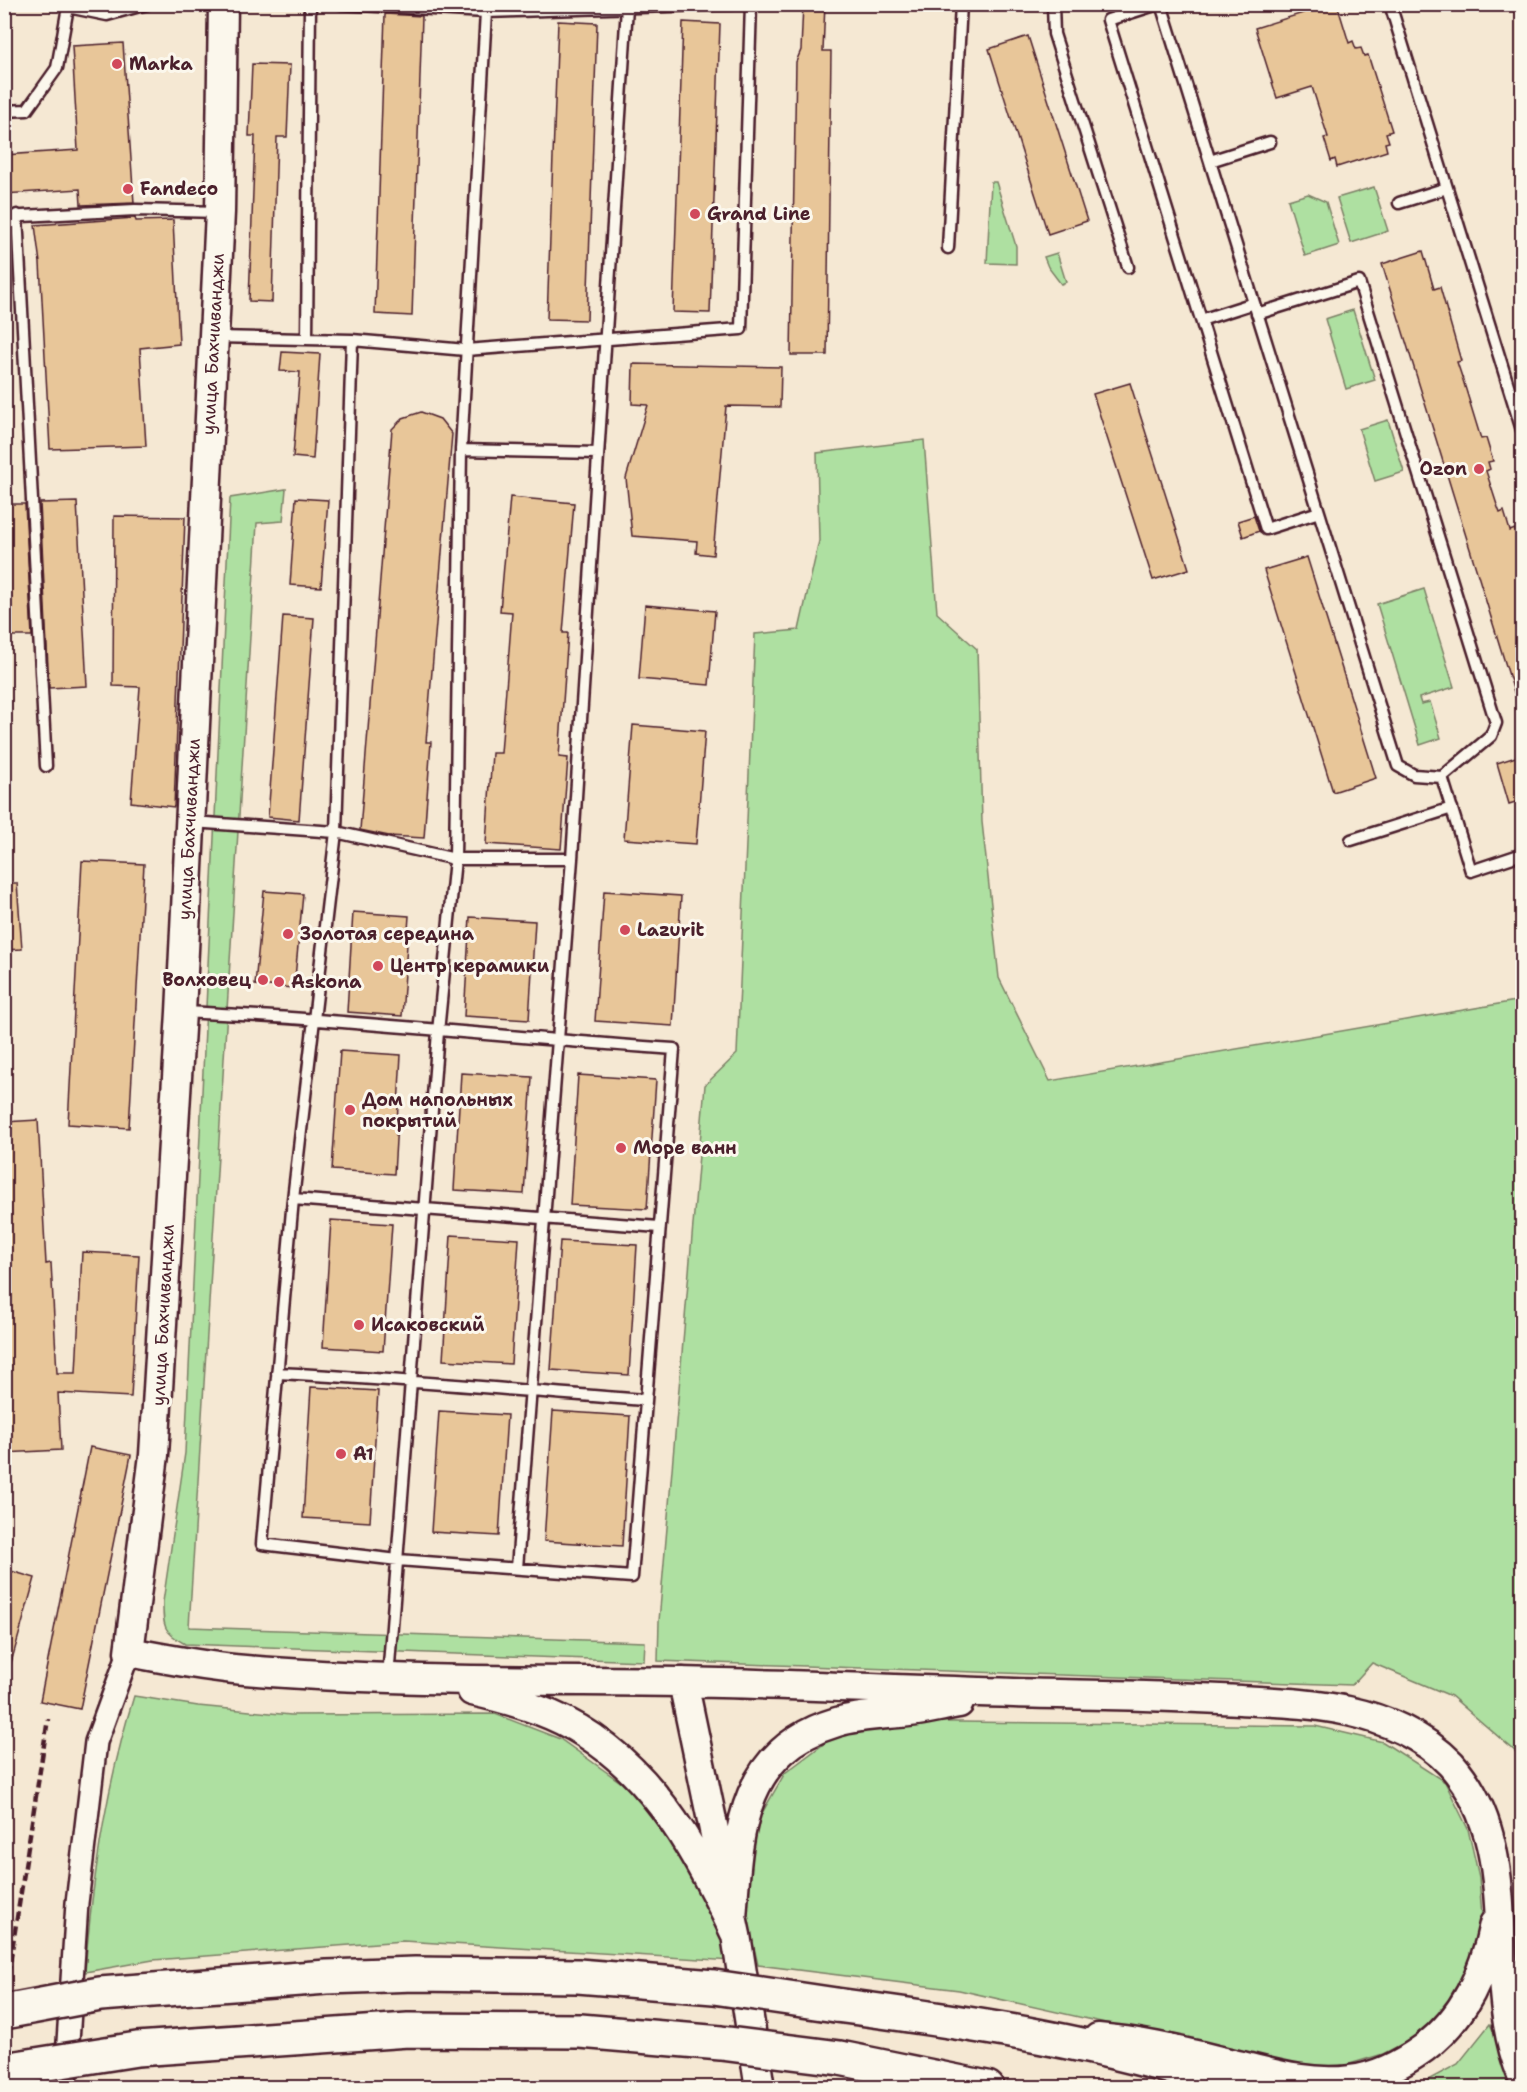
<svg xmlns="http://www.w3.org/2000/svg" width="1527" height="2092" viewBox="0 0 1527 2092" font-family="'Shantell Sans',sans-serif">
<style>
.green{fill:#aee0a1;stroke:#7c8066;stroke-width:1.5}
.building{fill:#e8c699;stroke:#4a1f2b;stroke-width:1.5}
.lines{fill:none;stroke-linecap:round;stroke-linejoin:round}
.lane-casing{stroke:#4a1f2b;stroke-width:15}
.street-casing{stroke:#4a1f2b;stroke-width:26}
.secondary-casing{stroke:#4a1f2b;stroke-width:33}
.highway-casing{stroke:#4a1f2b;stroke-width:38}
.lane{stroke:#fbf7ec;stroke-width:10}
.street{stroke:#fbf7ec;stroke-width:21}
.secondary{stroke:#fbf7ec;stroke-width:28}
.highway{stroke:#fbf7ec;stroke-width:33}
.rail{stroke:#4a1f2b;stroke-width:4.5;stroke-dasharray:9 4.5;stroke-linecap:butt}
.highway-bridge-casing{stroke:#4a1f2b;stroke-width:38;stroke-linecap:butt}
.highway-bridge{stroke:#fbf7ec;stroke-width:33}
.poi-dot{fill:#d1495b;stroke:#fbf7ec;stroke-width:2}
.labels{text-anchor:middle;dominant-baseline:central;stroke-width:6;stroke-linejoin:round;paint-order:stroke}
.poi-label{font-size:18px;font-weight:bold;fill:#4a1f2b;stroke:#fbf7ec;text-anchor:start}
.street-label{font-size:18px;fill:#4a1f2b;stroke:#fbf7ec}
</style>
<rect width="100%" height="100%" fill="#f5e8d3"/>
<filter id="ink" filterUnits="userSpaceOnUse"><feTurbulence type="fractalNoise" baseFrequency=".0167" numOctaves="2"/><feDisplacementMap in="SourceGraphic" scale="12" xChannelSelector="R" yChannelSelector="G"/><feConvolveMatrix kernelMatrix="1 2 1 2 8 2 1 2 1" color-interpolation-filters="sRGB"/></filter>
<g filter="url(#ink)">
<path class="green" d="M 991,182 L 996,182 L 1016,246 L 1016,264 L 987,263 Z
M 1374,187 L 1388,231 L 1351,243 L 1337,198 Z
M 1308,194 L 1326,202 L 1339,245 L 1305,256 L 1288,200 Z
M 1057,253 L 1066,282 L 1061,284 L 1048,267 L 1044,257 Z
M 1353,310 L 1375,380 L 1346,389 L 1325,319 Z
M 1388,420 L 1404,472 L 1375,481 L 1359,429 Z
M 924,440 L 937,613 L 977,649 L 982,822 L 999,978 L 1050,1081 L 1522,1000 L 1522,1768 L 1516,1752 L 1451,1696 L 1372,1663 L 1352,1685 L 658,1661 L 659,1621 L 705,1085 L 737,1054 L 755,634 L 799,630 L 819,541 L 817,453 Z
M 286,489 L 283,521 L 257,523 L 189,1627 L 645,1642 L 644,1661 L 185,1644 C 163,1632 163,1626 163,1602 L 185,1453 L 230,498 Z
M 1424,589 L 1454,687 L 1419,698 L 1421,704 L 1430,702 L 1441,738 L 1420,745 L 1377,604 Z
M 134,1696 L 198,1706 L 291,1715 L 495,1714 L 560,1739 L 626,1786 L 677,1839 L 733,1961 L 403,1941 L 153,1960 L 85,1972 C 92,1881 107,1783 134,1696 Z
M 871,1721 L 1315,1726 L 1383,1742 L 1445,1782 L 1468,1829 L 1479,1877 L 1482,1917 L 1472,1970 L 1425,2032 L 1383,2054 L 1323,2072 L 959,1990 L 758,1965 L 743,1900 L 750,1834 L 785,1773 L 829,1740 Z
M 1490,2024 L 1519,2088 L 1413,2088 L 1458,2064 Z"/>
<path class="building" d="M 803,4 L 825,4 L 823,51 L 831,51 L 827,355 L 791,355 L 796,62 L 801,50 Z
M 1332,4 L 1337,4 L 1349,43 L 1353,41 L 1356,49 L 1361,48 L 1364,56 L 1368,55 L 1392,131 L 1386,133 L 1389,142 L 1385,143 L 1387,151 L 1337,167 L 1335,159 L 1331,161 L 1324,138 L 1328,137 L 1312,87 L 1277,98 L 1255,28 Z
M 385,14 L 422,16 L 412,316 L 375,314 Z
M 558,21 L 597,23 L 587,320 L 547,319 Z
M 683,22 L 720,24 L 710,313 L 673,312 Z
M 1028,36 L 1087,221 L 1048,234 L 989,49 Z
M 123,43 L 134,203 L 81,205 L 80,189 L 4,194 L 4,155 L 78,150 L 72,46 Z
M 252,64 L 290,65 L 287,137 L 277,137 L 272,302 L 249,301 L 255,136 L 249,136 Z
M 135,218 L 136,221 L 173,220 L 179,344 L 140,348 L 146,446 L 50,449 L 40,263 L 35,225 Z
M 1423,251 L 1434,289 L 1440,287 L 1461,361 L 1457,362 L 1463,380 L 1481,439 L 1486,438 L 1493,461 L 1488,462 L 1490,469 L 1486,471 L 1497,505 L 1500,513 L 1504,511 L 1510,531 L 1515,529 L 1522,552 L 1517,554 L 1522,570 L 1522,707 L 1519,708 L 1382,264 Z
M 282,352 L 320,354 L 313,459 L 293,457 L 300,372 L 280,371 Z
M 633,364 L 781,367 L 780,407 L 726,406 L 713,555 L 696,553 L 697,541 L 632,536 L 626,478 L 648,405 L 632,404 Z
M 1130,383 L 1189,569 L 1153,580 L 1093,394 Z
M 421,412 L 440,419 L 452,434 L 426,742 L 431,742 L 424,838 L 389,836 L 360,830 L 392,429 L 403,418 Z
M 510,497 L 574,503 L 563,633 L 568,633 L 559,757 L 568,758 L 561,849 L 486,844 L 492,753 L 501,753 L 512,612 L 500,611 Z
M 296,498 L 328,500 L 321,587 L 290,585 Z
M 77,502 L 87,686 L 49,688 L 40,503 Z
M 4,504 L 25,504 L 32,636 L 4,636 Z
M 114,516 L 185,517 L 174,807 L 131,802 L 140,687 L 113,686 Z
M 1254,516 L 1259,531 L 1243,537 L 1238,521 Z
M 1307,557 L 1376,778 L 1333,792 L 1264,570 Z
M 645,605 L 715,611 L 709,685 L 639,679 Z
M 283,616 L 314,618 L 299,820 L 268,817 Z
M 633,725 L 705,731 L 696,844 L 624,839 Z
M 1522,755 L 1522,800 L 1509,804 L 1497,763 Z
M 82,861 L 144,864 L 129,1128 L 68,1124 Z
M 4,883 L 17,883 L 22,949 L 4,950 Z
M 264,891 L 303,894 L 294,988 L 255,985 Z
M 604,891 L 681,896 L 673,1026 L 595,1021 Z
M 353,912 L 409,916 L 402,1016 L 347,1012 Z
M 470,917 L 535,921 L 529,1020 L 464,1016 Z
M 340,1051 L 401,1055 L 394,1174 L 332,1170 Z
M 461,1073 L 532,1077 L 524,1194 L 454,1190 Z
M 578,1075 L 656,1080 L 647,1209 L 570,1205 Z
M 38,1120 L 46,1264 L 51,1263 L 57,1373 L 76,1373 L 82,1252 L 139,1255 L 131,1397 L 58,1393 L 61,1450 L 4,1453 L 4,1122 Z
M 331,1220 L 392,1224 L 383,1351 L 323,1347 Z
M 451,1235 L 519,1239 L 511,1364 L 443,1360 Z
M 560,1241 L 637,1245 L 629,1375 L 551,1370 Z
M 311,1387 L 378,1391 L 370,1522 L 303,1518 Z
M 439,1411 L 507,1415 L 499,1536 L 431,1532 Z
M 553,1411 L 630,1416 L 622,1546 L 544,1541 Z
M 90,1447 L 131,1455 L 80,1709 L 40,1701 Z
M 4,1569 L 35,1578 L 9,1670 L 4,1669 Z"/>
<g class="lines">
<g class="lane-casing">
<path id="lane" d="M 341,4 L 486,12 L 732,4
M 1053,4 L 1054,34 L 1128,267
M 1158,4 L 1108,20 L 1266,529 L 1319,512
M 1161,4 L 1398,766 L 1414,775 L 1442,777 L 1471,871 L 1522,854
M 1390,4 L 1522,430
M 68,7 L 107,15 L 147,4
M 4,111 L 27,110 L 57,68 L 68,7 L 72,4
M 1210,161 L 1270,142
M 1399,203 L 1447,188
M 17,215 L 46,766
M 4,217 L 135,210 L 220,212
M 948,248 L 961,4
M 1257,314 L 1359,282 L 1496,723 L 1491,736 L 1442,777
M 1201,320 L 1254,303
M 215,337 L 352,340 L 466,350 L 741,329 L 751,4
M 307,339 L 310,4
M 461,450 L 598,453
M 192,822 L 336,832 L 455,859 L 572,859
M 1351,840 L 1452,808
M 182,1012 C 346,1019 510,1038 674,1049 L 632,1577 L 398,1560 L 262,1544 L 293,1199 L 336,832 L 352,340
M 293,1199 L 659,1227
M 277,1373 C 400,1379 522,1391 645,1400
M 517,1568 L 572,859 L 627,7
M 388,1678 L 438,1032 L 455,859 L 461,450 L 486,12"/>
</g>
<g class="street-casing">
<path id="street" d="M 65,2088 L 77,1903 L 96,1742 L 129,1652"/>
</g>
<g class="secondary-casing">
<path id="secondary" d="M 223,4 L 220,212 L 181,1012 L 154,1455 L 129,1652 C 167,1659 206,1667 245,1670 C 389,1682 534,1680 680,1682 C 791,1684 903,1690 1014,1693 C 1089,1695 1165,1695 1240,1700 C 1276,1702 1312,1703 1348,1711 C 1385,1719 1424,1736 1451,1764 C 1527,1850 1481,1974 1522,2075
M 683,1682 L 736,1935 L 760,2088
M 472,1691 C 499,1697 525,1704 551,1715 C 645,1755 695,1847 736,1935
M 732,1919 C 738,1834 739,1751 837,1722 C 860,1715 885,1715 909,1712 C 926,1710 942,1706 959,1703
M 1098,2038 C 1147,2042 1194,2055 1242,2066 C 1277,2075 1313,2085 1350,2080 C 1377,2077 1402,2064 1424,2048 C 1465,2017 1484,1973 1494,1924"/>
</g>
<g class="highway-casing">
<path id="highway" d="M 836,2005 C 972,2023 1109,2043 1238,2088
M 840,2058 L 987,2088"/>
</g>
<use href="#lane" class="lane"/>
<use href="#street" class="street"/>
<use href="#secondary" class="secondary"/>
<use href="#highway" class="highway"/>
<path class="rail" d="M 4,2001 L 48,1719"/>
<g class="highway-bridge-casing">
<path id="highway-bridge" d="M 4,2012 L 100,1994 L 327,1977 L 415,1974 L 578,1976 L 714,1987 L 836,2005
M 4,2070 L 137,2049 L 408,2030 L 580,2031 L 721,2043 L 840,2058"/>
</g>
<use href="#highway-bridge" class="highway-bridge"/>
</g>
</g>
<g class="poi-dot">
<circle cx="117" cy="64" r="6"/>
<circle cx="128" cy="189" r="6"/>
<circle cx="695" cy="214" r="6"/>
<circle cx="1479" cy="469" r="6"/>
<circle cx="625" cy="930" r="6"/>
<circle cx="288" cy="934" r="6"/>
<circle cx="378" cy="966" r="6"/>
<circle cx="263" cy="980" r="6"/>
<circle cx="279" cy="982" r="6"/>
<circle cx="350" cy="1110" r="6"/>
<circle cx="621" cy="1148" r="6"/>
<circle cx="359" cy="1325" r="6"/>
<circle cx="341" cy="1454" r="6"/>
</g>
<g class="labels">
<g class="poi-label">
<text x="129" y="64">Marka</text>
<text x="140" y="189">Fandeco</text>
<text x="707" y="214">Grand Line</text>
<text x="1467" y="469" text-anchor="end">Ozon</text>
<text x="637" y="930">Lazurit</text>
<text x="300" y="934">Золотая середина</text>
<text x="390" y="966">Центр керамики</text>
<text x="251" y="980" text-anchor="end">Волховец</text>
<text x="291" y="982">Askona</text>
<text x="362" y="1100">Дом напольных<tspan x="362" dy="21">покрытий</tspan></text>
<text x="633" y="1148">Море ванн</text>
<text x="371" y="1325">Исаковский</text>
<text x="353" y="1454">A1</text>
</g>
<g class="street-label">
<text transform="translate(213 344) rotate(-87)">улица Бахчиванджи</text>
<text transform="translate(189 829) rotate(-87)">улица Бахчиванджи</text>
<text transform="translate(163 1315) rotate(-87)">улица Бахчиванджи</text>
</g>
</g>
<rect width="1527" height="2092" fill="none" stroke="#fbf7ec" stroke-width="24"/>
<rect x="12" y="12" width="1503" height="2068" fill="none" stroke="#4a1f2b" stroke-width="2" filter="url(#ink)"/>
</svg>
